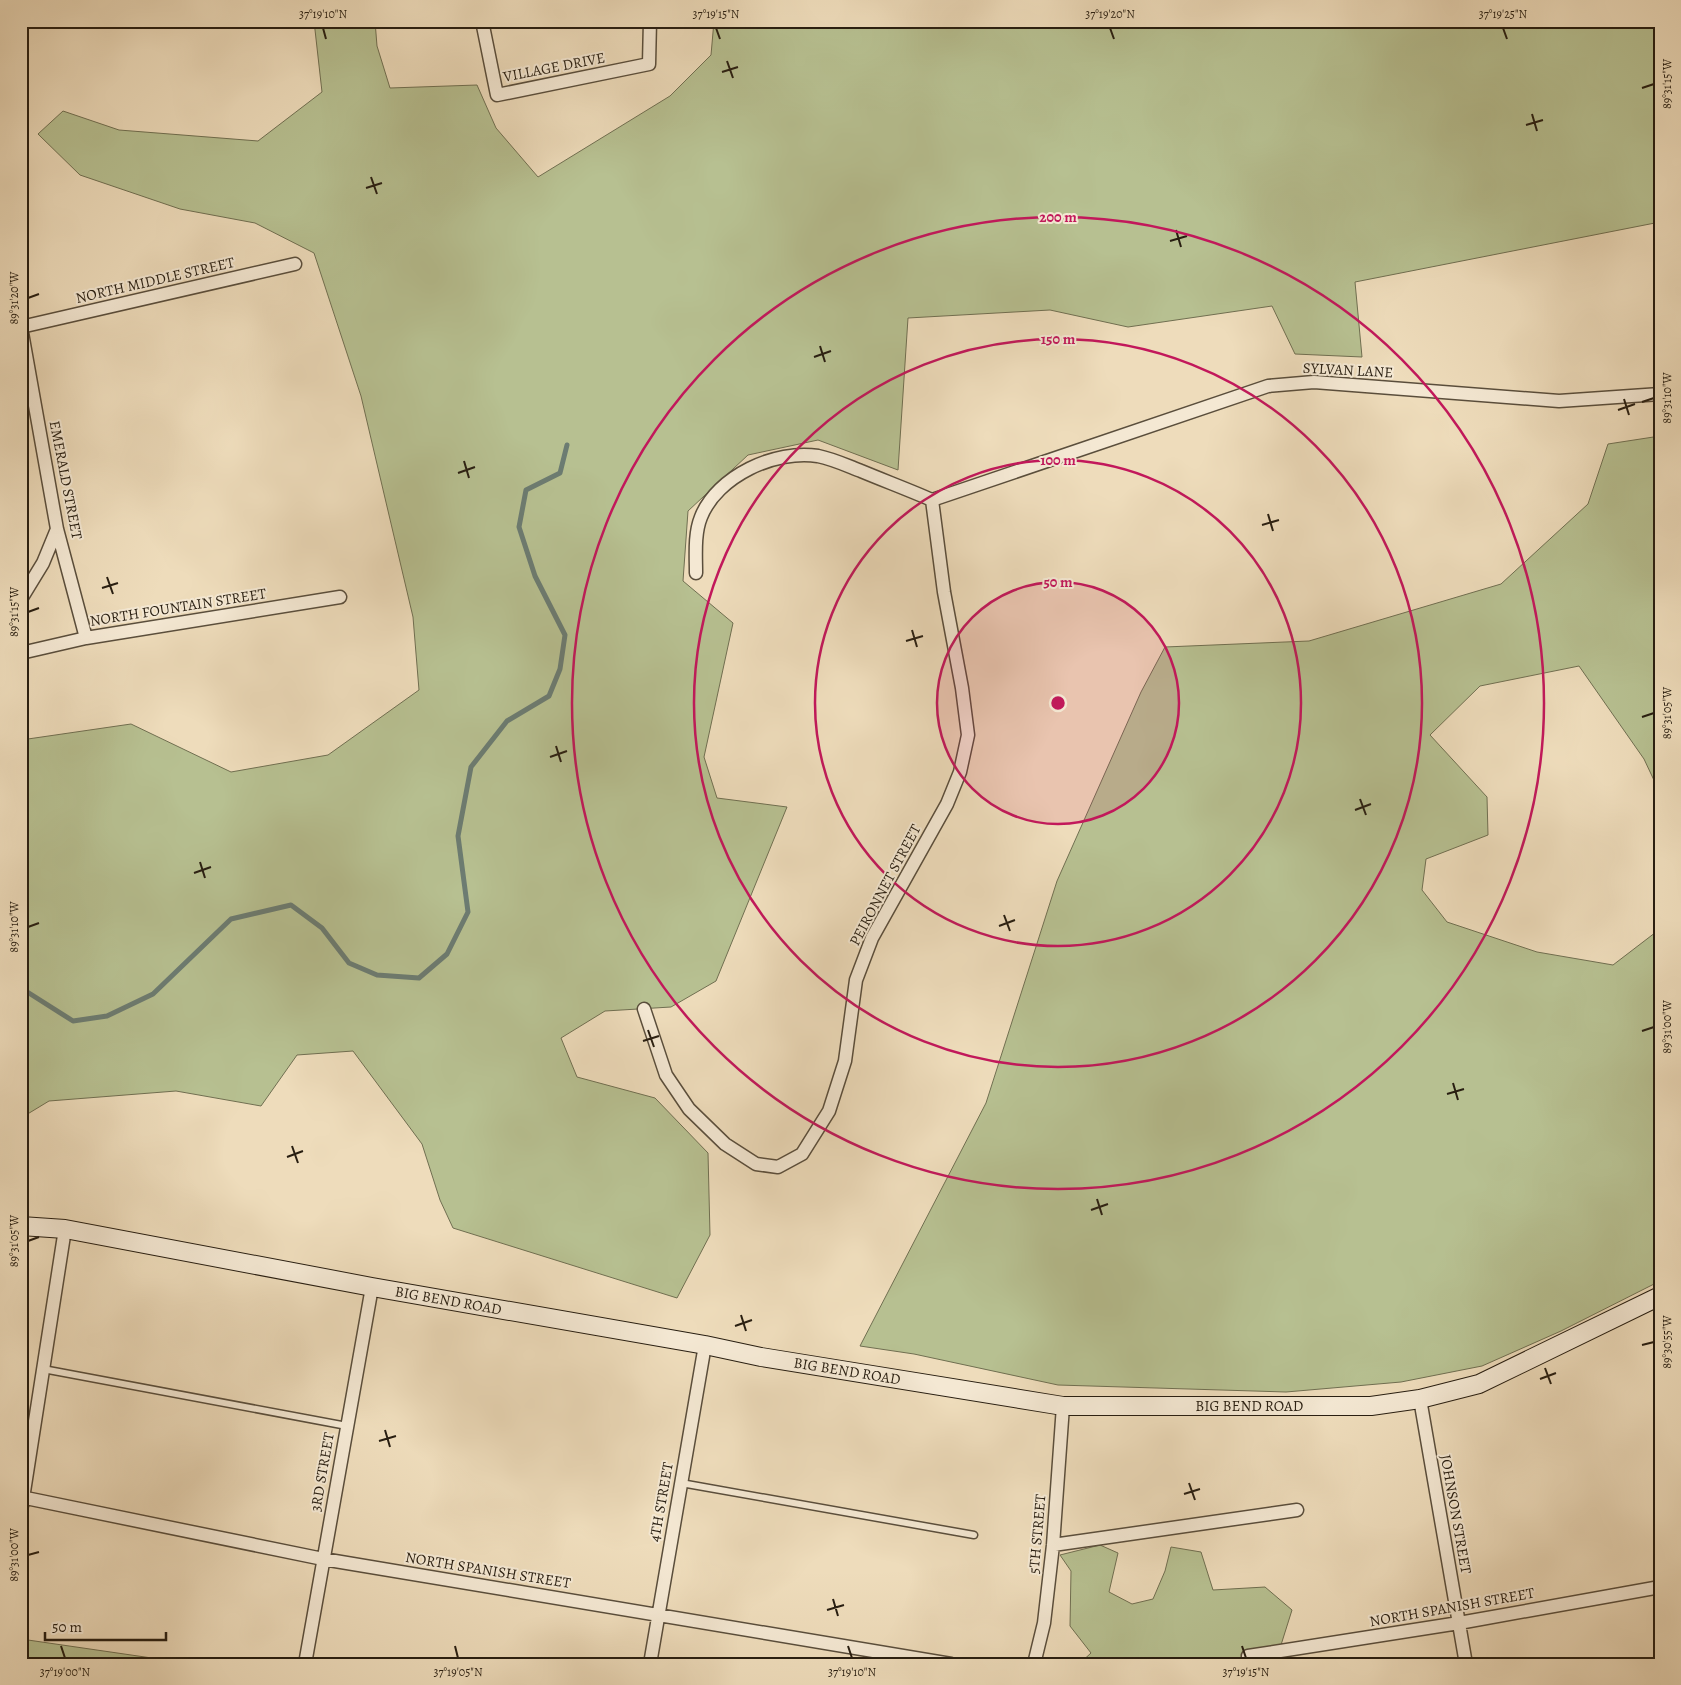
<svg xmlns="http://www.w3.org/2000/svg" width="1681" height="1685" viewBox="0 0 1681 1685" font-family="Alegreya,serif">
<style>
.green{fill:#b7c091;stroke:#706f51}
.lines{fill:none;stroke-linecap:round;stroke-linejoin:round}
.stream{stroke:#6c7c72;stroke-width:5}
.service-casing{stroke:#5a4e3c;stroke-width:9}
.minor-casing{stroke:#5a4e3c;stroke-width:15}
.secondary-casing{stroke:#281e11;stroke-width:20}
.service{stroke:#f4e8d3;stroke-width:6}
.minor{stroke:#f4e8d3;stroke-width:12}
.secondary{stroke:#f4e8d3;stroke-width:18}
.ticks{fill:none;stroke:#281e11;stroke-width:2}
.ring{fill:none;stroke:#c2185b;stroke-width:2.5}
.labels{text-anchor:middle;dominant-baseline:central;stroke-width:4;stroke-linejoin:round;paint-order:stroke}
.street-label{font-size:15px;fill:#281e11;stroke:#f4e8d3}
.centre{fill:#c2185b;stroke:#f4e8d3;stroke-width:2.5}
.ring-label{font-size:15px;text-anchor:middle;font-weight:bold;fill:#c2185b;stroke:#f4e8d3;stroke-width:4;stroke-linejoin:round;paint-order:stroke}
.neatline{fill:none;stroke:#281e11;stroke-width:2}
.ticks-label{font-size:12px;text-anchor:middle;fill:#281e11}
</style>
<rect width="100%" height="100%" fill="#eedcbb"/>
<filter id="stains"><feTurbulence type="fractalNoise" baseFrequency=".004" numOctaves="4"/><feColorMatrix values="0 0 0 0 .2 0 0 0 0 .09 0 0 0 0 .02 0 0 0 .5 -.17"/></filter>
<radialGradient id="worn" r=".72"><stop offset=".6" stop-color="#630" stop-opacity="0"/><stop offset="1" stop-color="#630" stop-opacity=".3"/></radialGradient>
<path class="green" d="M 314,21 L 375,21 L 377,46 L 390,88 L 477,85 L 496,128 L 538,177 L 670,96 L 711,55 L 714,21 L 1660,21 L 1660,222 L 1355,282 L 1362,357 L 1295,354 L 1272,306 L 1128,327 L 1050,310 L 908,318 L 898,470 L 818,440 L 748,455 L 688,511 L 683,581 L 733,623 L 704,757 L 717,798 L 787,807 L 716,981 L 671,1007 L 605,1011 L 561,1038 L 577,1077 L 655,1098 L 708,1153 L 710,1235 L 677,1298 L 453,1228 L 440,1200 L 422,1144 L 353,1051 L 297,1055 L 261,1106 L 176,1091 L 49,1101 L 21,1118 L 21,740 L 131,724 L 231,772 L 328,755 L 419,690 L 413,617 L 361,396 L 314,253 L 255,223 L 180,209 L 80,175 L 38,134 L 63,111 L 119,130 L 258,141 L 322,92 Z
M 1660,436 L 1660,793 L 1644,759 L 1579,666 L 1480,686 L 1430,735 L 1487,797 L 1488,835 L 1426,859 L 1422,890 L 1447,922 L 1537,952 L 1613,965 L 1660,929 L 1660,1281 L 1561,1331 L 1482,1366 L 1401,1382 L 1286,1392 L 1058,1385 L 914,1354 L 860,1346 L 986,1103 L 1057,881 L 1141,692 L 1165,647 L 1309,641 L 1501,584 L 1588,504 L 1608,444 Z
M 1100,1545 L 1118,1553 L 1109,1592 L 1132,1604 L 1153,1599 L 1165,1571 L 1171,1547 L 1201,1552 L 1213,1590 L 1265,1587 L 1292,1610 L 1275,1664 L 1079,1664 L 1091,1653 L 1070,1626 L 1071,1571 L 1060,1555 Z
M 21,1639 L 193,1664 L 21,1664 Z"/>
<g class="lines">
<path class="stream" d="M 21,988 L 73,1021 L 107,1016 L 153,994 L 231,919 L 291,905 L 322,928 L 349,963 L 377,975 L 419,978 L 447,954 L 468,912 L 458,836 L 471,767 L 507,721 L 549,696 L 560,669 L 565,635 L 535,576 L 519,527 L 526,490 L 560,473 L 567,445"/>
<g class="service-casing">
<path id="service" d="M 402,23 L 411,21
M 43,1369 L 347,1426
M 681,1483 L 974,1535"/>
</g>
<g class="minor-casing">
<path id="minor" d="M 482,21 L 497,95 L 649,64 L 650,21
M 21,23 L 29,21
M 21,327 L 57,529 L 86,638
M 21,327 L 295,264
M 932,500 L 1268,386 L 1314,382 L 1559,401 L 1660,394
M 696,573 C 696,556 694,534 701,517 C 717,476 776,449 818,456 C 833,459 848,466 861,471 C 885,481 909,490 932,500
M 21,599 L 43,563 L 57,529
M 21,653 L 86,638 L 340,597
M 644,1009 L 666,1075 L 689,1109 L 725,1144 L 756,1164 L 778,1167 L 802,1154 L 829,1111 L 845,1061 L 856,980 L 872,938 L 947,804 L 960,772 L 968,735 L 962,688 L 944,592 L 932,500
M 1420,1399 L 1466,1664
M 21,1497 L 323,1559 L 951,1664
M 21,1511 L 65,1229
M 1053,1545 L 1297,1510
M 1248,1656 L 1459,1623 L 1660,1587
M 305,1664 L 372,1287
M 650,1664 L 705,1345
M 1034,1664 L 1044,1623 L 1053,1545 L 1063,1406"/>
</g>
<g class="secondary-casing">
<g id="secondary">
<path id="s1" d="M 21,1226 L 65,1229 L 372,1287 L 705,1345 L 761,1357 L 1063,1406 L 1371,1406 L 1420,1399 L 1479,1384 L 1660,1296"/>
</g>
</g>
<use href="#service" class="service"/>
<use href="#minor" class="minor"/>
<use href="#secondary" class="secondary"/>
</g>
<path class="ticks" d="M 323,28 L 326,39M 716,28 L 720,39M 1110,28 L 1114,39M 1503,28 L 1507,39M 727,61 L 733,78M 722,72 L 738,67M 1642,88 L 1654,84M 1532,114 L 1537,131M 1526,125 L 1543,120M 371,177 L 377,194M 366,188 L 382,183M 1176,230 L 1181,247M 1170,241 L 1187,236M 28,298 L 39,294M 820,346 L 825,362M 814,357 L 831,351M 1624,399 L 1629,415M 1642,402 L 1654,398M 1618,410 L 1635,404M 464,461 L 469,478M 458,473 L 475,467M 1268,514 L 1273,531M 1262,525 L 1279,520M 107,577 L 113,594M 102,588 L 118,583M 28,612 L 39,608M 912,630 L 917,647M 906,641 L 923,636M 1642,717 L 1654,713M 556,746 L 561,762M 550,757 L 567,751M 1360,799 L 1366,815M 1355,810 L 1371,804M 200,862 L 205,878M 194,873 L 211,867M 1004,915 L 1010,931M 999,926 L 1015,920M 28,927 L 39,923M 648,1030 L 654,1047M 1642,1031 L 1654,1027M 643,1041 L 659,1036M 1453,1083 L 1458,1100M 1447,1094 L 1464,1089M 292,1146 L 298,1163M 287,1157 L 303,1151M 1097,1199 L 1102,1215M 1091,1210 L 1108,1204M 28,1241 L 39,1237M 741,1315 L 746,1331M 735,1326 L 752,1320M 1642,1345 L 1654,1342M 1545,1368 L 1551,1384M 1540,1379 L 1556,1373M 385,1430 L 390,1447M 379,1441 L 396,1436M 1189,1483 L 1195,1500M 1184,1494 L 1200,1489M 28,1555 L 39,1552M 833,1599 L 838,1616M 827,1610 L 844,1605M 61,1646 L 65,1658M 455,1646 L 458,1658M 848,1646 L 852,1658M 1242,1646 L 1246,1658"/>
<circle cx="1058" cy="703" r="121" fill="#c2185b" fill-opacity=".12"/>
<g class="ring">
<circle cx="1058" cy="703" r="121"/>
<circle cx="1058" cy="703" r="243"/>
<circle cx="1058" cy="703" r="364"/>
<circle cx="1058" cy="703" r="486"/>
</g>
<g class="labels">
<g class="street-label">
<text transform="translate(554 67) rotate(-11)">VILLAGE DRIVE</text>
<text transform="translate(155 280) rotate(-13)">NORTH MIDDLE STREET</text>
<text transform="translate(1348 370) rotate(3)">SYLVAN LANE</text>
<text transform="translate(66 480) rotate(79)">EMERALD STREET</text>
<text transform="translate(178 607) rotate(-9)">NORTH FOUNTAIN STREET</text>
<text transform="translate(885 885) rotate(-62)">PEIRONNET STREET</text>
<text stroke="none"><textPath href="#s1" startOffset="434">BIG BEND ROAD</textPath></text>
<text stroke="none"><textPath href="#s1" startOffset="839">BIG BEND ROAD</textPath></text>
<text stroke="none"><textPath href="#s1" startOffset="1244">BIG BEND ROAD</textPath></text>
<text transform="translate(322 1472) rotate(-80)">3RD STREET</text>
<text transform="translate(661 1502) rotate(-80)">4TH STREET</text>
<text transform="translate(1456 1514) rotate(80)">JOHNSON STREET</text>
<text transform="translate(1037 1534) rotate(-85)">5TH STREET</text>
<text transform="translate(488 1570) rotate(9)">NORTH SPANISH STREET</text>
<text transform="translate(1452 1607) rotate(-10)">NORTH SPANISH STREET</text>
</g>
</g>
<circle cx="1058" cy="703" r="8" class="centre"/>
<g class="ring-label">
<text x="1058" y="222">200 m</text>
<text x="1058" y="344">150 m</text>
<text x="1058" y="465">100 m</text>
<text x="1058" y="587">50 m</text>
</g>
<rect width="1681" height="1685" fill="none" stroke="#eedcbb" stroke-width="55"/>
<path d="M45 1632v8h121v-8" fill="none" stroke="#281e11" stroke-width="2.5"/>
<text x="52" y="1632" font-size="15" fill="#281e11" stroke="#f4e8d3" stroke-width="4" paint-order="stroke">50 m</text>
<rect x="28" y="28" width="1626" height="1630" class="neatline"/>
<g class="ticks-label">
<text x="323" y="18">37°19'10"N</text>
<text x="716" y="18">37°19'15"N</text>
<text x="1110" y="18">37°19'20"N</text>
<text x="1503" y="18">37°19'25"N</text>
<text transform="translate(1667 84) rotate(-90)" y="4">89°31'15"W</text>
<text transform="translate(14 298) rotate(-90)" y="4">89°31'20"W</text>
<text transform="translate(1667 398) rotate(-90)" y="4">89°31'10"W</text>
<text transform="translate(14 612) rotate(-90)" y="4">89°31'15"W</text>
<text transform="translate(1667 713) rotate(-90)" y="4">89°31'05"W</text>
<text transform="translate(14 927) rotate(-90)" y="4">89°31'10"W</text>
<text transform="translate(1667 1027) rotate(-90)" y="4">89°31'00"W</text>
<text transform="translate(14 1241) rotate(-90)" y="4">89°31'05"W</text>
<text transform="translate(1667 1342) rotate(-90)" y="4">89°30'55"W</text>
<text transform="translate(14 1555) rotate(-90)" y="4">89°31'00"W</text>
<text x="65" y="1676">37°19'00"N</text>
<text x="458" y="1676">37°19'05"N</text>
<text x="852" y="1676">37°19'10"N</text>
<text x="1246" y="1676">37°19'15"N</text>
</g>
<rect width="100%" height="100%" filter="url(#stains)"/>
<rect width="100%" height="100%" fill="url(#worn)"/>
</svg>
